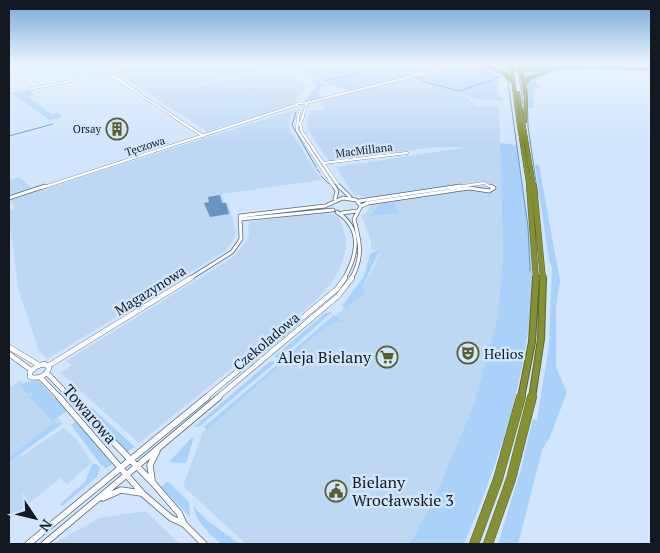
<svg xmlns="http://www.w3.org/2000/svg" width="660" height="553" viewBox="0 0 660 553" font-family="'PT Serif',serif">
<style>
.built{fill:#bed8f4}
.green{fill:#aad1fa}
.water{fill:#6894c1}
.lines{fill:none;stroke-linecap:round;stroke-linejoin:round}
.stream{stroke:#6894c1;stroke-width:1}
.minor-far4-casing{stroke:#56697c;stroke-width:2.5}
.minor-far3-casing{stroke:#56697c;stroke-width:3}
.minor-far2-casing{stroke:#56697c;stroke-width:4.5}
.minor-far1-casing{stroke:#56697c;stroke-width:5.5}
.minor-casing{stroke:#56697c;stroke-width:7}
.highway-far4-casing{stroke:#5d662d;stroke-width:4}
.highway-far3-casing{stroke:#5d662d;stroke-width:4.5}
.highway-far2-casing{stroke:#5d662d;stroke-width:6}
.highway-far1-casing{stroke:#5d662d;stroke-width:8}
.highway-casing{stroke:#5d662d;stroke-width:10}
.minor-far4{stroke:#fff;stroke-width:2}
.minor-far3{stroke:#fff;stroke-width:2.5}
.minor-far2{stroke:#fff;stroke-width:3}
.minor-far1{stroke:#fff;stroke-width:4.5}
.minor{stroke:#fff;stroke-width:5.5}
.highway-far4{stroke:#858f34;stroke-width:3}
.highway-far3{stroke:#858f34;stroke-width:4}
.highway-far2{stroke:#858f34;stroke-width:5}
.highway-far1{stroke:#858f34;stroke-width:6}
.highway{stroke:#858f34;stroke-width:9}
.highway-bridge-casing{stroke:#5d662d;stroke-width:4;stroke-linecap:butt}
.highway-bridge{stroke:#858f34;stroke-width:3}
.labels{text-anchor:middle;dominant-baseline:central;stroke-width:5;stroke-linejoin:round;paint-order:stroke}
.far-poi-label{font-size:11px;fill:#121921;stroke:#d1e6fd;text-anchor:end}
.far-street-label{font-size:11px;fill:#121921;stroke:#d1e6fd}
.street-label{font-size:14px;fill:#121921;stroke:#d1e6fd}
.poi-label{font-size:14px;fill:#121921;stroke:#d1e6fd;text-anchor:start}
.near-poi-label{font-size:16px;fill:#121921;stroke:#d1e6fd;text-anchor:end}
.near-street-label{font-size:16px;fill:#121921;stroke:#d1e6fd}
</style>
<rect width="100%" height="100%" fill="#d1e6fd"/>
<path class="built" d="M 158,64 L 280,64 L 281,67 L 194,85 L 197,86 L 282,69 L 307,86 L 292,106 L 207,131 L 116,73 Z
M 333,64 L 454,64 L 448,68 L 411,76 Z
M 414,77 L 426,83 L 459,91 L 457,92 L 466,96 L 476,106 L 499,106 L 503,255 L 498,315 L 474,404 L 436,494 L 410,544 L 246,544 L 183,486 L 203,432 L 357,297 L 375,265 L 380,249 L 371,250 L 371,240 L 361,215 L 366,213 L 371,204 L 368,198 L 353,194 L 336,167 L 469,147 L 436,147 L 329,161 L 311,135 L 306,122 L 310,111 L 325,110 L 321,102 L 323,101 Z
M 291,111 L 293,112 L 289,123 L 290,130 L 321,180 L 222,194 L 224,202 L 228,202 L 236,232 L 233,241 L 225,251 L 47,359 L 39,351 L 19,292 L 9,218 L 9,211 L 15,208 L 10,200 Z
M 20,177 L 32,189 L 9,196 L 9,180 Z
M 326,212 L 339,217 L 345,235 L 346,248 L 340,269 L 330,285 L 313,303 L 139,443 L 60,373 L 72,365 L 66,361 L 232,258 L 246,242 L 249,235 L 248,224 L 251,221 Z
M 21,380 L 63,423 L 19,454 L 21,457 L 63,428 L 75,438 L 92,462 L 67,485 L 61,478 L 9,519 L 9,388 Z
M 145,511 L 180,544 L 53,544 L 99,518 Z"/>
<path class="green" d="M 291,64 L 323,83 L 341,87 L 328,84 L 296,65 L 333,64 L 413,75 L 360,89 L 351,87 L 357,90 L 354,91 L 330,85 L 322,87 L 316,95 L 321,94 L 319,97 L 329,97 L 307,102 L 305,99 L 310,101 L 307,99 L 316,87 L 316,83 Z
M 476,64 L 479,64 L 506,77 L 506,79 L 480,71 L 500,78 L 498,80 L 499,94 L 504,101 L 476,99 L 457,92 L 459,90 L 427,83 L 416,77 L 445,69 L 475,70 L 482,67 Z
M 575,67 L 651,71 L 651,73 C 619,69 575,60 545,75 C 541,76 538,79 535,82 L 543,88 L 534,89 L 533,108 L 528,107 L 527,81 C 542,73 558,69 575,67 Z
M 9,90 L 12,93 L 29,90 L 35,95 L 29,97 L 51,114 L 58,113 L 63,117 L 49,120 L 12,93 L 9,94 Z
M 500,143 L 516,145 C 521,186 531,227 532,269 C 533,363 500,459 464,544 L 410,544 L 436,494 L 474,404 L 498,315 L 503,255 Z
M 535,165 L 539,165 L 560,281 L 556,307 L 556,367 L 567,392 L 550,437 L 542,450 L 518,544 L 498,544 L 521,469 L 533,419 L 537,420 L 549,345 L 552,267 L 549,261 Z
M 382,203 L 393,203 L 399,213 L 369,216 Z
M 380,249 L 362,288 L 365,295 L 361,295 L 347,307 L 356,314 L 342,306 L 364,276 L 370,254 Z
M 332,312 L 279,359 L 274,357 L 325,313 Z
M 334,315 L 351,327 L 339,321 L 333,322 L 303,345 L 296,359 L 289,354 Z
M 270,361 L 276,362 L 200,426 L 194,427 Z
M 278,364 L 277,368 L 207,430 L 204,427 Z
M 39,381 L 67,411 L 52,421 L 30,397 L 34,394 L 32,392 L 28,394 L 21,387 L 17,389 L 26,382 Z
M 91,407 L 135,447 L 127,452 L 90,413 Z
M 77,421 L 80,423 L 113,464 L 106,468 L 101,465 L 71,425 Z
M 54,423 L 63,423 L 9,462 L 9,457 Z
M 194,437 L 186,463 L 169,462 L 191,438 Z
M 92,464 L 96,464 L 100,468 L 97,477 L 62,506 L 60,504 L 85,482 Z
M 168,481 L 189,502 L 190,517 L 161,487 Z
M 193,506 L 208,521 L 240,544 L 221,544 C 208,532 197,523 193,506 Z"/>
<path class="water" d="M 220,195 L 222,203 L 226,203 L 229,214 L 210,217 L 204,203 L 209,202 L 208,197 Z"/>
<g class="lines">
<path class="stream" d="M 456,64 L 473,69
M 486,64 L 495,67
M 508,64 L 509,74
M 517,64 L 523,103
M 591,64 L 598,65
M 621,64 L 651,68
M 527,65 L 541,67
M 522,66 L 531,67
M 572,66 L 584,65
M 553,67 L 557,64
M 501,69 L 505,69
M 475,70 L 499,78
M 645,70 L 651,71
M 523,71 L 540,71
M 526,73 L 528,73
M 545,73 L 561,69
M 524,74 L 526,78 L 548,70
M 504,75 L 508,82 L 528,227 L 530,271
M 415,77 L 424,82 L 459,91 L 498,78
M 325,81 L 370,70
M 527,85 L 528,126 L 538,196
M 296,112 L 292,125 L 316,167
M 9,136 L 53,124
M 317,169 L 320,173
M 321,176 L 329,184"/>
<g class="minor-far4-casing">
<path id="minor-far4" d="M 94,64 L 109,72
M 112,72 L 153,64
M 110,75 L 176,118
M 114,75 L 135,91
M 30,89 L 107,74
M 306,103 L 441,69
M 256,118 L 296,105
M 298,118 L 301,108 L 297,105 L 298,103 L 307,104 L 302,118"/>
</g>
<g class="minor-far3-casing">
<path id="minor-far3" d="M 174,117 L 203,136
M 298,117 L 297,130 L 335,188
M 303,117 L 300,124 L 302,132 L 340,188
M 323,163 L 407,153
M 41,188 L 260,117
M 451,188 L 484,183 L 493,188"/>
</g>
<g class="minor-far2-casing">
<path id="minor-far2" d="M 334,186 L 337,191 L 335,199
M 339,186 L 350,197
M 9,198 L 45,186
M 359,201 L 460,186
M 361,206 L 368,203 L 469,188 L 489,191 L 494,188 L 491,186
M 337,212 C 363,229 358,254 344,279
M 342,213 L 357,211
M 241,219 L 333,210
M 189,279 L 232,252 L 241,239 L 240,216 L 325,206 L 343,198 L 356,200 L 361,206
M 351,279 C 364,257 360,242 354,219 L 361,206"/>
</g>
<g class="minor-far1-casing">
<path id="minor-far1" d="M 9,347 L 39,365
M 9,354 L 31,370
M 45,364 L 49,368 C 46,376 39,379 30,377 L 30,372 L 37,366 Z
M 48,366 L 191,278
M 47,373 L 71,398
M 40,377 L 60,398
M 205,398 L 337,289 L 345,278
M 217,398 L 338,296 L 352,278"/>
</g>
<g class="minor-casing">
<path id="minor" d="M 59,397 L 143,494 L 171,518 L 184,524 L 204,544
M 70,397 L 154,484 L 179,513 L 184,524
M 152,480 L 150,465 L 157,451
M 103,498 L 121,490 L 141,493
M 28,544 L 207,397
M 44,544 L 219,397"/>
</g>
<g class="highway-far4-casing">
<path id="highway-far4" d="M 481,64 L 506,74 L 511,81
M 511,64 L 518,118
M 520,64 L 526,98 L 525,118
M 526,70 L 590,66 L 646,69
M 524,85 L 529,78 L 545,72
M 518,93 L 522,118"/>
</g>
<g class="highway-far3-casing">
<path id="highway-far3" d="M 518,117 L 529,188
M 522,117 L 534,188
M 525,121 L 525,117"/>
</g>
<g class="highway-far2-casing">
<path id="highway-far2" d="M 529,186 L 536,279
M 534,186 L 543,279"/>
</g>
<g class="highway-far1-casing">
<path id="highway-far1" d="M 521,398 L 532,342 L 536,278
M 532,398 L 541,339 L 543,278"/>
</g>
<g class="highway-casing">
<path id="highway" d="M 474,544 L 498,479 L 521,397
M 488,544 L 511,479 L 532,397"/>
</g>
<use href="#minor-far4" class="minor-far4"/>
<use href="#minor-far3" class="minor-far3"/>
<use href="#minor-far2" class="minor-far2"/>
<use href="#minor-far1" class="minor-far1"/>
<use href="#minor" class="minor"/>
<use href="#highway-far4" class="highway-far4"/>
<use href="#highway-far3" class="highway-far3"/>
<use href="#highway-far2" class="highway-far2"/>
<use href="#highway-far1" class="highway-far1"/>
<use href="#highway" class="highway"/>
<g class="highway-bridge-casing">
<path id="highway-bridge" d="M 506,68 L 526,70"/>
</g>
<use href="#highway-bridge" class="highway-bridge"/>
</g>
<linearGradient id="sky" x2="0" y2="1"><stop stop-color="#75a7d8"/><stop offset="0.45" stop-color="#eaf4fe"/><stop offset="1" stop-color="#eaf4fe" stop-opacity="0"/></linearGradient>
<rect width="660" height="142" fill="url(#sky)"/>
<defs>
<g id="building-ring" transform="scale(1.125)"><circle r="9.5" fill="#d1e6fd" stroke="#595f2d" stroke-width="1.5"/><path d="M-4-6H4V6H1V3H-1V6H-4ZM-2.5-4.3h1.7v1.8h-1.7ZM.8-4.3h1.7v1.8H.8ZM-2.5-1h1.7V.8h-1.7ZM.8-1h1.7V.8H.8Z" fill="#595f2d"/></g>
<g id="theatre-ring" transform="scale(1.125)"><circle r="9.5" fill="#d1e6fd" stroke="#595f2d" stroke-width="1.5"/><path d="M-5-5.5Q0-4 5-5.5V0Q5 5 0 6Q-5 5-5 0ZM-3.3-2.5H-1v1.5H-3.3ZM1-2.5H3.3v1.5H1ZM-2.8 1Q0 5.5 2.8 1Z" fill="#595f2d"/></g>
<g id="supermarket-ring" transform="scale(1.125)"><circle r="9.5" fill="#d1e6fd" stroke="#595f2d" stroke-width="1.5"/><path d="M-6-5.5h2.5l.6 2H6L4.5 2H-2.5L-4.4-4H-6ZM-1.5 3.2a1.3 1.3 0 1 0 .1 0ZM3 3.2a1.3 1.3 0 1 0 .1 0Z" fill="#595f2d"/></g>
<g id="civic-ring" transform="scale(1.125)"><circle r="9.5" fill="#d1e6fd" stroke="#595f2d" stroke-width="1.5"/><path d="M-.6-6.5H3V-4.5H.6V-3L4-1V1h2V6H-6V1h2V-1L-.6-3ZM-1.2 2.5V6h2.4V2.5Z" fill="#595f2d"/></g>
</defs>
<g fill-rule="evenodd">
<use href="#building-ring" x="117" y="129"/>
<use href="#theatre-ring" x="468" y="353"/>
<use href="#supermarket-ring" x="387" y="357"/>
<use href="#civic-ring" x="336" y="491"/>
</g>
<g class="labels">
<g class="far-poi-label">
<text x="101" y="129">Orsay</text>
</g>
<g class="far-street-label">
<text transform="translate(145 146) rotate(-18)">Tęczowa</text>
<text transform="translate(364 150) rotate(-7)">MacMillana</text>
</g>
<g class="street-label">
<text transform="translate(150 290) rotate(-32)">Magazynowa</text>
<text transform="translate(266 341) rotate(-40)">Czekoladowa</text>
</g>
<g class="poi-label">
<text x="484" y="353">Helios</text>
</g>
<g class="near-poi-label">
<text x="371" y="357">Aleja Bielany</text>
<text x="352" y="482" text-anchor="start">Bielany<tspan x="352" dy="18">Wrocławskie 3</tspan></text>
</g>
<g class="near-street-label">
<text transform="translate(90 414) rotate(49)">Towarowa</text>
</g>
</g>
<rect width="660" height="553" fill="none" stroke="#121921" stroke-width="20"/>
<g transform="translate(35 518) rotate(125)" stroke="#d1e6fd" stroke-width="4" paint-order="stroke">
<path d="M0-4L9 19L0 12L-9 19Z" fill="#121921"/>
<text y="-8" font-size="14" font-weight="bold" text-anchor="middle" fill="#121921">N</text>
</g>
</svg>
